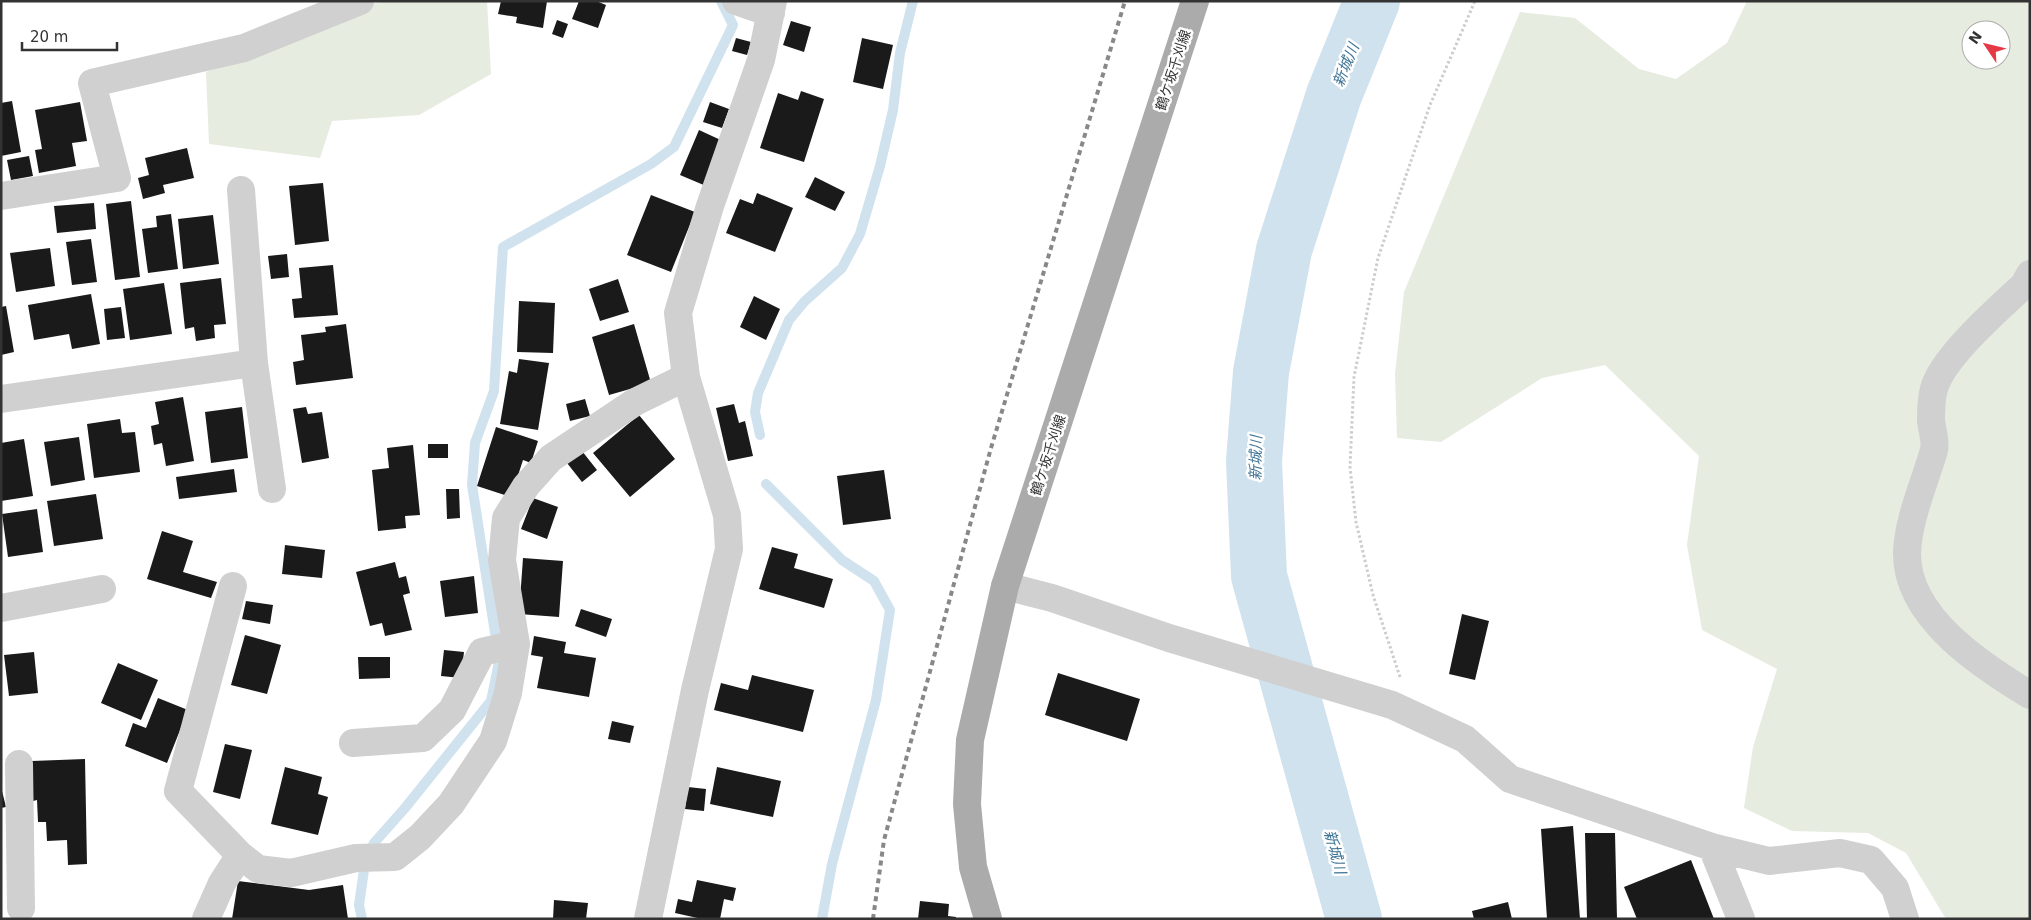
<svg xmlns="http://www.w3.org/2000/svg" width="2031" height="920" viewBox="0 0 2031 920" font-family="'DejaVu Sans','Noto Sans JP',sans-serif">
<style>
.green{fill:#e6ecdf;fill-rule:evenodd}
.lines{fill:none;stroke-linecap:round;stroke-linejoin:round}
.stream{stroke:#cfe2ee;stroke-width:10}
.river{stroke:#cfe2ee;stroke-width:56}
.building{fill:#1a1a1a}
.path{stroke:#cdcdcd;stroke-width:3;stroke-dasharray:2.5 2.5;stroke-linecap:butt}
.minor{stroke:#d0d0d0;stroke-width:28}
.major{stroke:#ababab;stroke-width:28}
.rail{stroke:#888;stroke-width:4;stroke-dasharray:5 4;stroke-linecap:butt}
.labels{text-anchor:middle;dominant-baseline:central;stroke-width:5;stroke-linejoin:round;paint-order:stroke}
.street-label{font-size:14px;fill:#333;stroke:#fff}
.water-label{font-size:15px;font-style:italic;fill:#3f7597;stroke:#fff}
</style>
<rect width="100%" height="100%" fill="#fff"/>
<path class="green" d="M 387,1 L 487,1 L 491,74 L 419,115 L 332,121 L 320,158 L 209,144 L 206,72 L 363,5 Z
M 1747,1 L 2030,1 L 2030,919 L 1946,919 L 1906,853 L 1868,833 L 1792,831 L 1744,808 L 1753,747 L 1777,669 L 1702,630 L 1687,545 L 1699,456 L 1605,365 L 1542,378 L 1441,442 L 1397,438 L 1395,374 L 1404,292 L 1520,12 L 1575,18 L 1639,69 L 1676,79 L 1727,43 ZM 1971,30 L 2001,30 L 2001,60 L 1971,60 Z"/>
<g class="lines">
<path class="stream" d="M 760,435 L 755,412 L 758,393 L 789,320 L 805,301 L 842,268 L 860,234 L 880,166 L 893,110 L 900,53 L 913,1
M 766,484 L 842,560 L 874,581 L 890,610 L 876,700 L 832,864 L 822,919
M 495,633 L 472,485 L 475,443 L 494,391 L 503,247 L 651,164 L 674,147 L 733,25 L 721,1
M 362,919 L 359,905 L 365,863 L 374,843 L 405,808 L 491,701 L 499,662"/>
<path class="river" d="M 1354,919 L 1259,576 L 1254,461 L 1261,372 L 1284,250 L 1334,95 L 1372,1"/>
</g>
<path class="building" d="M 501,1 L 547,1 L 543,28 L 516,23 L 517,17 L 498,14 Z
M 579,1 L 596,1 L 606,5 L 598,28 L 572,19 Z
M 557,20 L 568,24 L 563,38 L 552,34 Z
M 791,21 L 811,27 L 804,52 L 783,45 Z
M 736,38 L 751,42 L 747,55 L 732,51 Z
M 862,38 L 893,45 L 883,89 L 853,82 Z
M 801,91 L 824,99 L 804,162 L 760,148 L 778,93 L 798,100 Z
M 12,101 L 21,152 L 1,156 L 1,103 Z
M 80,102 L 87,141 L 72,143 L 76,166 L 39,173 L 35,150 L 42,149 L 35,110 Z
M 710,102 L 729,109 L 722,128 L 703,122 Z
M 699,130 L 725,142 L 706,186 L 680,175 Z
M 187,148 L 194,178 L 163,185 L 165,193 L 143,199 L 138,178 L 149,175 L 145,158 Z
M 29,156 L 33,176 L 11,180 L 7,160 Z
M 815,177 L 845,192 L 835,211 L 805,197 Z
M 323,183 L 329,241 L 295,245 L 289,186 Z
M 757,193 L 793,208 L 775,252 L 726,233 L 740,199 L 753,204 Z
M 651,195 L 695,212 L 671,272 L 627,255 Z
M 131,201 L 140,277 L 115,280 L 106,204 Z
M 94,203 L 96,229 L 57,233 L 54,206 Z
M 171,214 L 178,269 L 148,273 L 142,229 L 157,227 L 156,216 Z
M 213,215 L 219,264 L 183,269 L 178,219 Z
M 91,239 L 97,282 L 72,285 L 66,242 Z
M 50,248 L 55,286 L 16,292 L 10,253 Z
M 287,254 L 289,277 L 271,279 L 268,256 Z
M 333,265 L 338,315 L 294,318 L 292,299 L 302,298 L 299,268 Z
M 221,278 L 226,324 L 214,325 L 215,338 L 196,341 L 194,327 L 185,329 L 180,283 Z
M 618,279 L 629,312 L 600,321 L 589,289 Z
M 164,283 L 172,334 L 130,340 L 123,289 Z
M 91,294 L 100,344 L 72,349 L 69,334 L 34,340 L 28,305 Z
M 754,296 L 780,309 L 766,340 L 740,327 Z
M 519,301 L 555,303 L 553,353 L 517,352 Z
M 6,306 L 14,352 L 1,355 L 1,307 Z
M 121,307 L 125,338 L 107,340 L 104,309 Z
M 346,324 L 353,378 L 296,385 L 293,362 L 304,360 L 301,335 L 326,332 L 325,327 Z
M 634,324 L 651,383 L 609,395 L 592,337 Z
M 519,359 L 549,363 L 538,430 L 500,424 L 509,371 L 517,373 Z
M 183,397 L 194,461 L 166,466 L 162,443 L 154,445 L 151,426 L 159,424 L 155,402 Z
M 585,399 L 590,416 L 570,421 L 566,404 Z
M 734,404 L 739,423 L 745,421 L 753,456 L 728,461 L 716,408 Z
M 242,407 L 248,458 L 211,463 L 205,412 Z
M 306,407 L 308,414 L 322,412 L 329,458 L 302,463 L 293,409 Z
M 639,415 L 675,459 L 630,497 L 593,453 Z
M 120,419 L 122,433 L 135,432 L 140,472 L 94,478 L 87,424 Z
M 496,427 L 538,441 L 531,463 L 523,460 L 511,497 L 477,486 Z
M 79,437 L 85,480 L 51,486 L 44,442 Z
M 24,439 L 33,496 L 1,501 L 1,443 Z
M 428,444 L 448,444 L 448,458 L 428,458 Z
M 413,445 L 420,515 L 405,516 L 406,528 L 378,531 L 372,470 L 389,468 L 387,448 Z
M 582,451 L 597,470 L 582,482 L 567,463 Z
M 234,469 L 237,492 L 179,499 L 176,477 Z
M 884,470 L 891,519 L 843,525 L 837,476 Z
M 446,489 L 459,489 L 460,518 L 447,519 Z
M 96,494 L 103,539 L 54,546 L 47,501 Z
M 533,498 L 558,507 L 547,539 L 521,529 Z
M 37,509 L 43,552 L 8,557 L 2,514 Z
M 162,531 L 193,541 L 183,572 L 217,582 L 211,598 L 147,579 Z
M 285,545 L 325,550 L 322,578 L 282,574 Z
M 772,547 L 798,554 L 794,568 L 833,579 L 824,608 L 759,589 Z
M 523,558 L 563,561 L 559,617 L 519,614 Z
M 395,562 L 399,578 L 406,576 L 410,593 L 403,595 L 412,630 L 385,636 L 382,623 L 370,626 L 356,572 Z
M 474,576 L 478,613 L 445,617 L 440,581 Z
M 246,601 L 273,605 L 270,624 L 242,619 Z
M 581,609 L 612,619 L 606,637 L 575,626 Z
M 1462,614 L 1489,621 L 1475,680 L 1449,674 Z
M 245,635 L 281,645 L 267,694 L 231,685 Z
M 534,636 L 566,642 L 564,653 L 596,658 L 589,697 L 537,688 L 543,657 L 531,655 Z
M 444,650 L 464,652 L 461,678 L 441,676 Z
M 34,652 L 38,693 L 9,696 L 4,655 Z
M 358,657 L 390,657 L 390,678 L 359,679 Z
M 118,663 L 158,680 L 141,720 L 101,703 Z
M 1058,673 L 1140,699 L 1127,741 L 1045,715 Z
M 752,675 L 814,690 L 803,732 L 714,710 L 721,683 L 748,690 Z
M 158,698 L 188,710 L 167,763 L 125,746 L 133,723 L 146,728 Z
M 612,721 L 634,726 L 630,743 L 608,739 Z
M 225,744 L 252,750 L 240,799 L 213,792 Z
M 85,759 L 87,864 L 68,865 L 67,840 L 47,841 L 46,822 L 38,822 L 37,800 L 33,801 L 32,761 Z
M 285,767 L 322,777 L 318,794 L 328,797 L 318,835 L 271,824 Z
M 717,767 L 781,781 L 773,817 L 710,804 Z
M 1,787 L 6,807 L 1,808 Z
M 688,787 L 706,789 L 704,811 L 685,809 Z
M 1573,826 L 1580,919 L 1547,919 L 1541,829 Z
M 1585,833 L 1615,833 L 1617,919 L 1587,919 Z
M 1691,860 L 1714,919 L 1637,919 L 1624,887 Z
M 697,880 L 736,888 L 733,901 L 724,899 L 720,919 L 702,919 L 675,913 L 678,899 L 692,902 Z
M 238,881 L 309,890 L 343,885 L 348,919 L 232,919 Z
M 554,900 L 588,903 L 586,919 L 553,919 Z
M 920,901 L 949,904 L 948,916 L 956,917 L 956,919 L 918,919 Z
M 1508,902 L 1512,919 L 1474,919 L 1472,911 Z"/>
<g class="lines">
<path class="path" d="M 1400,677 L 1373,595 L 1356,522 L 1350,467 L 1354,377 L 1378,258 L 1430,105 L 1475,1"/>
<path class="minor" d="M 736,1 L 771,13
M 241,190 L 254,363 L 272,489
M 1,196 L 117,178 L 92,83 L 244,48 L 360,1
M 2030,274 L 2024,285 C 1999,308 1948,353 1936,383 C 1932,392 1931,410 1931,420 C 1932,430 1936,441 1934,450 C 1925,482 1908,519 1907,553 C 1906,617 1982,666 2030,695
M 1,399 L 254,363
M 233,586 L 178,791 L 240,855 L 258,869 L 291,873 L 356,858 L 395,857 L 420,837 L 451,804 L 493,741 L 508,693 L 516,644 L 502,560 L 506,518 L 526,486 L 551,458 L 635,402 L 686,377
M 1005,586 L 1052,598 L 1169,638 L 1392,705 L 1465,739 L 1510,779 L 1712,847 L 1769,861 L 1840,853 L 1871,860 L 1895,888 L 1905,919
M 1,608 L 102,589
M 353,743 L 423,738 L 452,710 L 482,652 L 516,644
M 19,764 L 21,908
M 1712,847 L 1741,919
M 206,919 L 222,883 L 240,855
M 648,919 L 695,690 L 729,549 L 727,515 L 686,377 L 678,313 L 710,206 L 761,60 L 773,1"/>
<path class="major" d="M 988,919 L 973,867 L 967,804 L 970,740 L 1005,586 L 1195,1"/>
<path class="rail" d="M 873,919 L 884,840 L 991,448 L 1125,1"/>
</g>
<g class="labels">
<g class="street-label">
<text transform="translate(1173 70) rotate(-72)">鶴ケ坂千刈線</text>
<text transform="translate(1048 455) rotate(-72)">鶴ケ坂千刈線</text>
</g>
<g class="water-label">
<text transform="translate(1346 65) rotate(-68)">新城川</text>
<text transform="translate(1256 458) rotate(-89)">新城川</text>
<text transform="translate(1335 852) rotate(75)">新城川</text>
</g>
</g>
<rect width="2031" height="920" fill="none" stroke="#333333" stroke-width="5"/>
<g transform="translate(1986 45) rotate(305)"><circle r="24" fill="#ffffff" stroke="#adadad"/>
<path d="M0-4L9 19L0 12L-9 19Z" fill="#e63946"/>
<text y="-8" font-size="14" font-weight="bold" text-anchor="middle" fill="#333333">N</text>
</g>
<path d="M22 42v8h95v-8" fill="none" stroke="#333333" stroke-width="2.5"/>
<text x="30" y="42" font-size="15" fill="#333333" stroke="#ffffff" stroke-width="4" paint-order="stroke">20 m</text>
</svg>
